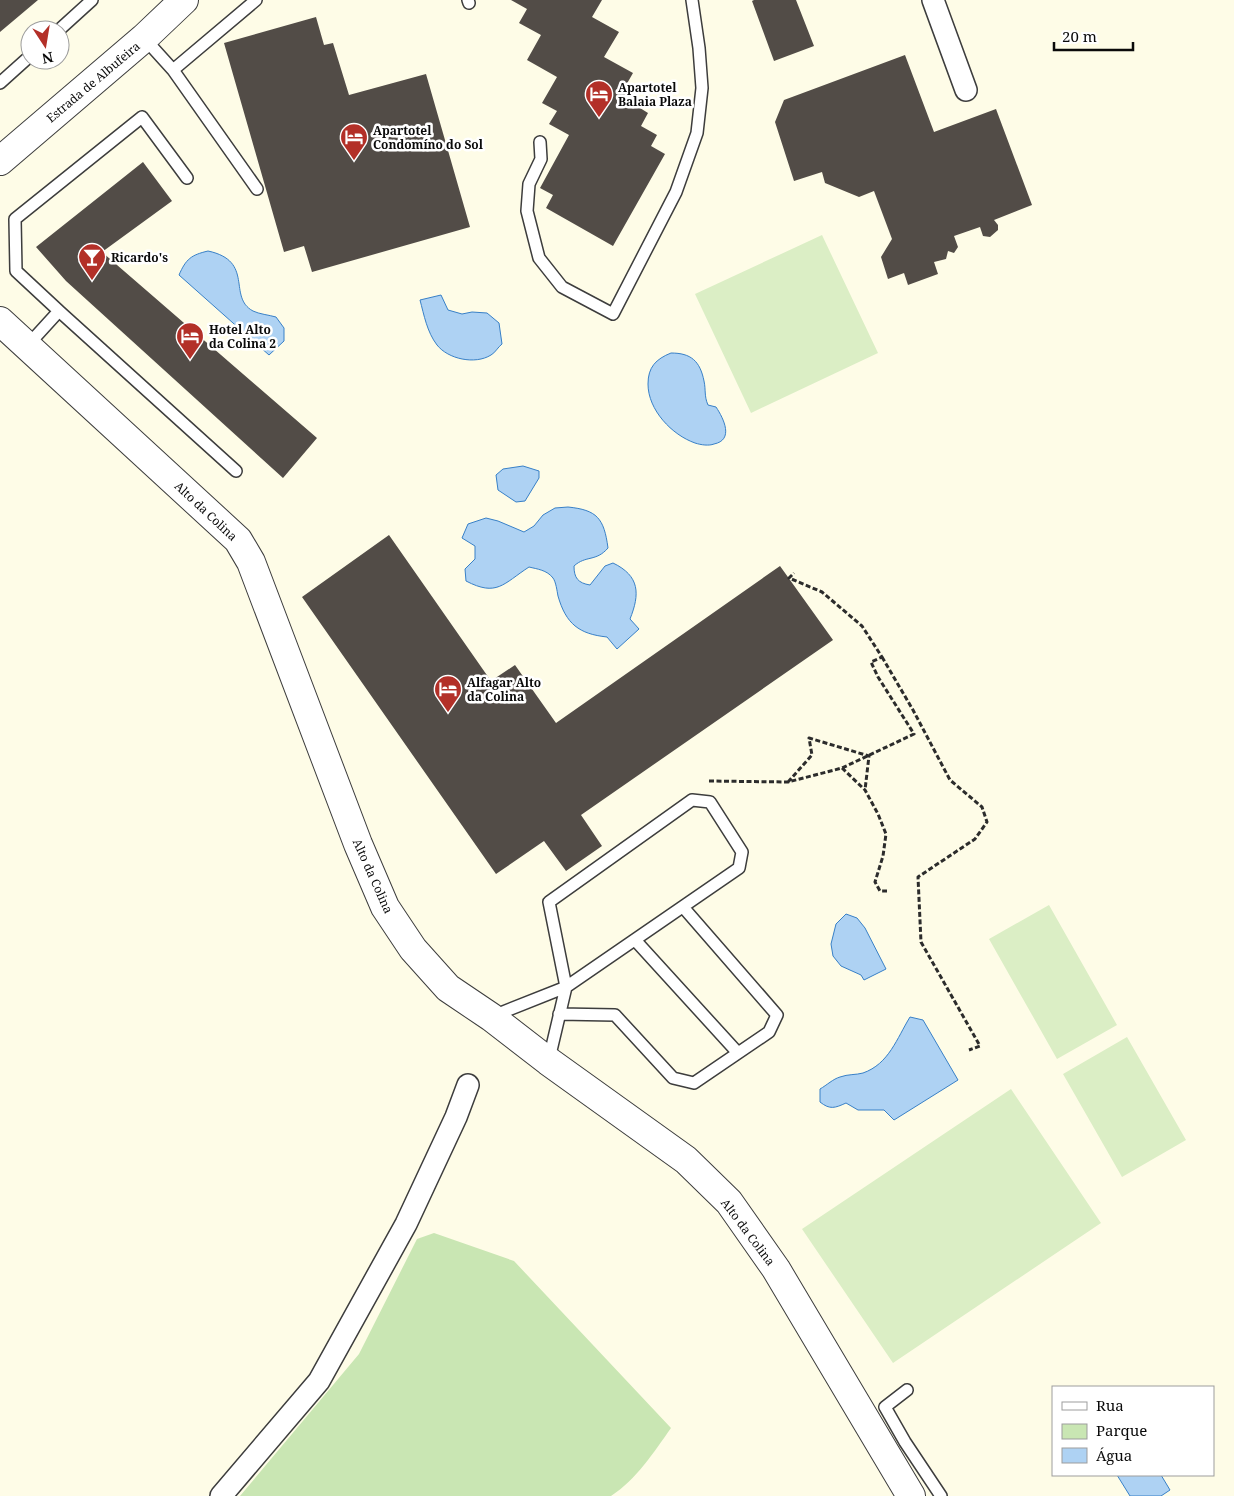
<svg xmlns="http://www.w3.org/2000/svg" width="1234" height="1496" viewBox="0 0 1234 1496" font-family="'Noto Serif',serif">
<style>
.green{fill:#c9e6b3}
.pitch{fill:#dbeec5}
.water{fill:#aed2f3;stroke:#3880c7}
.building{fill:#524c47}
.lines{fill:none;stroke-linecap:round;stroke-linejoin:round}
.service-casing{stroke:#3d3d3d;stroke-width:14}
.minor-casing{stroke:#3d3d3d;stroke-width:24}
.tertiary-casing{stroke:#3d3d3d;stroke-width:30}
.path{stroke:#2c2c2c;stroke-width:3;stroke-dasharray:5 2.5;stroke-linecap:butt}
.service{stroke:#fff;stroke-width:11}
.minor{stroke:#fff;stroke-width:21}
.tertiary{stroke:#fff;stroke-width:28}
.labels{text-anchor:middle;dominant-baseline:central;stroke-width:5;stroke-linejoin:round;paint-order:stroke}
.street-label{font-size:12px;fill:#0a0a0a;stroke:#fff}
.poi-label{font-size:12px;font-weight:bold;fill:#0a0a0a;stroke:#fff;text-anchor:start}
</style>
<rect width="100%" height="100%" fill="#fefce7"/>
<path class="green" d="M 434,1233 L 514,1261 L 671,1428 C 654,1452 636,1480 611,1496 L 240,1496 L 359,1354 L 417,1239 Z"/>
<path class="pitch" d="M 822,235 L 878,353 L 751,413 L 695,294 Z
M 1049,905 L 1117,1025 L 1057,1059 L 989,939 Z
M 1127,1037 L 1186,1140 L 1122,1177 L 1063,1074 Z
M 1011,1089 L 1101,1223 L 893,1363 L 802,1229 Z"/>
<path class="water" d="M 208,251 C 255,261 227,297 253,311 C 259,314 269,315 276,317 L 284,328 L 284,341 L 269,355 L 179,275 C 186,259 191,255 208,251 Z
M 441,295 L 448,310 L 462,314 L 472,312 L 487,313 L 499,323 L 502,344 C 498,347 495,353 491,355 C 475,365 448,359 437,345 C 427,332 424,315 420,300 Z
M 671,353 C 691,353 700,361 704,381 C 706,390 704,396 708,405 L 716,407 C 724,419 734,440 714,444 C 709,446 701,445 695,443 C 672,435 648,410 648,384 C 648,367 656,359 671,353 Z
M 523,466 L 539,471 L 539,478 L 525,501 L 516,502 L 498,490 L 496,475 L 503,469 Z
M 568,507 C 597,510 604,518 608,548 C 596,562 586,555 574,566 C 574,578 578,583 590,585 L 605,566 L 613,563 C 640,576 640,594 630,619 L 639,629 L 617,649 L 607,637 C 579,634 566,624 558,596 C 557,591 556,582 553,578 C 547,570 537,569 529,567 C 503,584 497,597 466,581 L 465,569 L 475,559 L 475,546 L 462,538 L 468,524 L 486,518 L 498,521 L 524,532 L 534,526 L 543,515 L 555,508 Z
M 846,914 L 857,918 L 865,928 L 886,969 L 864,980 L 861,975 L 841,966 L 833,956 L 831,944 L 836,924 Z
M 910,1017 L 923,1020 L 958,1080 L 894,1120 L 884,1110 L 858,1110 L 846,1103 C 835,1108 830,1110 820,1102 L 820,1089 C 827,1085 833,1079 840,1077 C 848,1074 856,1075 863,1073 C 889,1064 897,1038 910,1017 Z
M 1117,1475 L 1161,1475 L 1170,1490 L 1161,1496 L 1130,1496 Z"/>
<path class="building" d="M 0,0 L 38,0 L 0,32 Z
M 511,0 L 602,0 L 592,17 L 619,32 L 604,57 L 633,73 L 625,87 L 638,94 L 632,103 L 648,113 L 641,126 L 657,135 L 651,146 L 665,154 L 613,246 L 546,208 L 553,195 L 540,188 L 569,135 L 549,124 L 557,111 L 542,103 L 557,77 L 527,60 L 541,35 L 519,23 L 527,9 Z
M 754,0 L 796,0 L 814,46 L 774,61 L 752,1 Z
M 316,17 L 324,45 L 333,43 L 349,95 L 426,74 L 470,227 L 312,272 L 304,246 L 284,252 L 224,43 Z
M 905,55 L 934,132 L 996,109 L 1032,205 L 994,220 L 998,225 L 998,230 L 990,237 L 983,236 L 980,227 L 954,236 L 958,247 L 954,253 L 948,251 L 946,259 L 934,262 L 938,274 L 908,285 L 904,273 L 888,279 L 881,257 L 892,239 L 874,191 L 859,197 L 825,183 L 822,172 L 794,181 L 775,122 L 784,100 Z
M 143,162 L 172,201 L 102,252 L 317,438 L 283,478 L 66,281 L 36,247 Z
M 389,535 L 491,681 L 515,665 L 556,723 L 780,566 L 833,640 L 581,815 L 602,846 L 566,871 L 544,841 L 496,874 L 302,597 Z"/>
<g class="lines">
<g class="service-casing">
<path id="service" d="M 468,0 L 469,3
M 59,30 L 92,0
M 144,38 L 173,70 L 256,0
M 173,70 L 257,189
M 0,83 L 30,56
M 540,142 L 541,159 L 529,184 L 527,211 L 539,258 L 562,287 L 613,314 L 676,192 L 697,133 L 702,88 L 699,48 L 692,0
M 59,311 L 16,271 L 15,219 L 142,117 L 187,178
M 28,345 L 59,311 L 236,471
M 635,940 L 738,1053
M 559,1014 L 615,1015 L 673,1078 L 694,1083 L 769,1032 L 777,1015 L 683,907
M 493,1016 L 566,987 L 739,868 L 742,852 L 710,802 L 692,800 L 549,902 L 566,987 L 549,1059
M 907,1390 L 885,1407 L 905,1442 L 941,1496"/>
</g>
<g class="minor-casing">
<path id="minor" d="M 933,0 L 966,90
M 221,1496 L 319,1381 L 406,1224 L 456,1117 L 468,1085"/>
</g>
<g class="tertiary-casing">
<path id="tertiary" d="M 0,161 L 144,38 L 184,0
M 0,321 L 238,540 L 251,562 L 358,844 L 385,907 L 413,949 L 448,988 L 491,1017 L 548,1061 L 686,1160 L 729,1202 L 776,1269 L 911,1496"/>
</g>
<path class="path" d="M 882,657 L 913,710 L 950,780 L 982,807 L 987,822 L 975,839 L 918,877 L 921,942 L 980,1046 L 969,1050
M 842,768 L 865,790 L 878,814 L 886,834 L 883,856 L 875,882 L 880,891 L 887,891
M 709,781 L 788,782 L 842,768 L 914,734 L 878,677 L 871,662 L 882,657 L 862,626 L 822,592 L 789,578 L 794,573
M 788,782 L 812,755 L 809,738 L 869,756 L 865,790"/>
<use href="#service" class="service"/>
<use href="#minor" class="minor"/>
<use href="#tertiary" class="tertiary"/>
</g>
<defs>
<g id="hotel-pin" transform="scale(1.4375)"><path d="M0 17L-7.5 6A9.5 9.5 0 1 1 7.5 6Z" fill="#b33028" stroke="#fff"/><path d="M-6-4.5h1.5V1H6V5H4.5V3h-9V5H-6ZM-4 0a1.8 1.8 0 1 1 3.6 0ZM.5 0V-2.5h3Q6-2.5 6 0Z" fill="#fff"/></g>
<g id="bar-pin" transform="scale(1.4375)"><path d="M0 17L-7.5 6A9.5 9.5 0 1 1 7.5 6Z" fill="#b33028" stroke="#fff"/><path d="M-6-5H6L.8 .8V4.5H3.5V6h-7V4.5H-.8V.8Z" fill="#fff"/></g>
</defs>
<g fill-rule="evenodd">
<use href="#hotel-pin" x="599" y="94"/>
<use href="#hotel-pin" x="354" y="137"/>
<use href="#bar-pin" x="92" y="257"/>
<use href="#hotel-pin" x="190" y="336"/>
<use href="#hotel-pin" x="448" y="689"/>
</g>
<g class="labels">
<g class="street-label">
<text transform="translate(93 82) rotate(-40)">Estrada de Albufeira</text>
<text transform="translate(206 511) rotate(43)">Alto da Colina</text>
<text transform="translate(373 876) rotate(66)">Alto da Colina</text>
<text transform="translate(748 1232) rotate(53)">Alto da Colina</text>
</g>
<g class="poi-label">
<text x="618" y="87">Apartotel<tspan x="618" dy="14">Balaia Plaza</tspan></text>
<text x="373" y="130">Apartotel<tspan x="373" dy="14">Condomíno do Sol</tspan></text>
<text x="111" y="257">Ricardo's</text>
<text x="209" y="329">Hotel Alto<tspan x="209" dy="14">da Colina 2</tspan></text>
<text x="467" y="682">Alfagar Alto<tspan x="467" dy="14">da Colina</tspan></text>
</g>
</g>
<rect x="1052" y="1386" width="162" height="90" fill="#ffffff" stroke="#9d9d9d"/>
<rect x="1062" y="1402" width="25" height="8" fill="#ffffff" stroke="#9d9d9d"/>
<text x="1096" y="1411" font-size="15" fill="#0a0a0a">Rua</text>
<rect x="1062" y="1424" width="25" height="15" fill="#c9e6b3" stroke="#9d9d9d"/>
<text x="1096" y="1436" font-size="15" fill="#0a0a0a">Parque</text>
<rect x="1062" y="1448" width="25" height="15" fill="#aed2f3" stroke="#9d9d9d"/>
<text x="1096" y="1461" font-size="15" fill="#0a0a0a">Água</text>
<g transform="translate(45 45) rotate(168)"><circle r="24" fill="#ffffff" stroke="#9d9d9d"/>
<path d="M0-4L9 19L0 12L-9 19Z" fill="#b33028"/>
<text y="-8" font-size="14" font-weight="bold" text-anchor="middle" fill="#0a0a0a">N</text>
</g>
<path d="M1054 42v8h79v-8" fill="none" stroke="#0a0a0a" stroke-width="2.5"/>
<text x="1062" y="42" font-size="15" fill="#0a0a0a" stroke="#ffffff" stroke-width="4" paint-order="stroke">20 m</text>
</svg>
